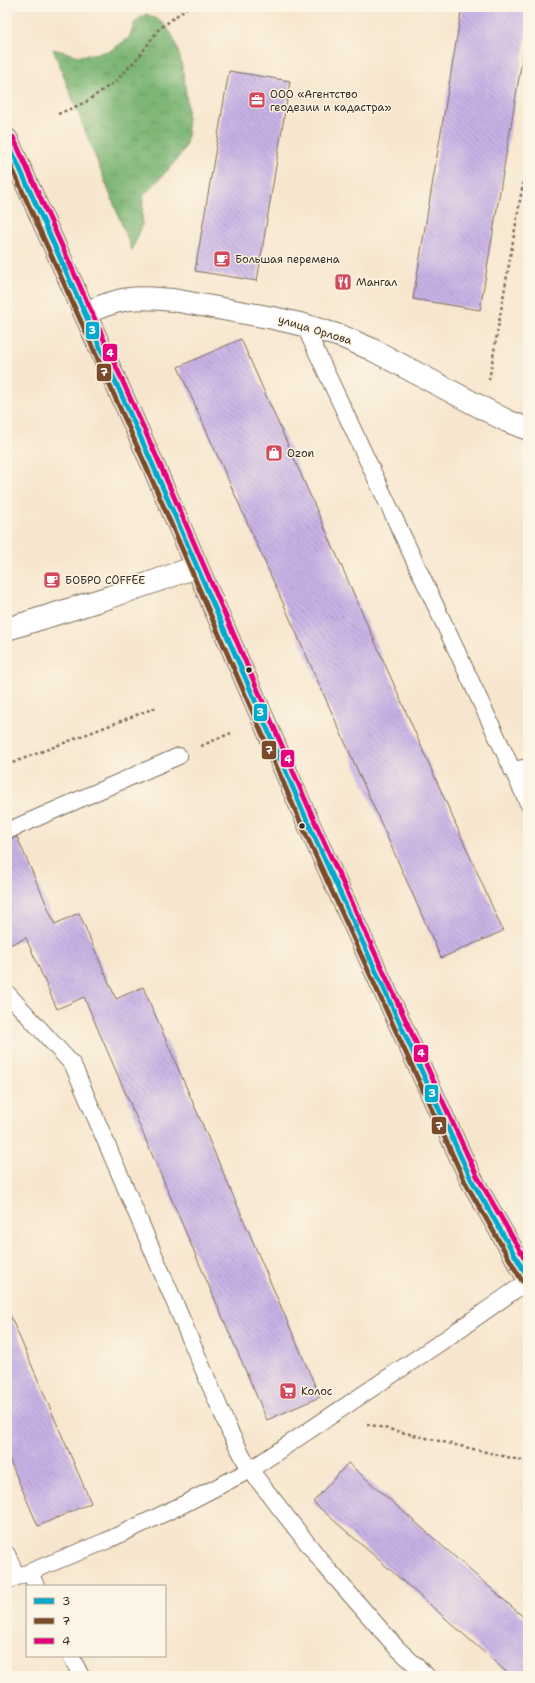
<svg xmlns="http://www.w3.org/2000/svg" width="535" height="1683" viewBox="0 0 535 1683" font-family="'Shantell Sans',sans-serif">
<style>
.forest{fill:url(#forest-crowns);stroke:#5c7049}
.building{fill:url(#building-back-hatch)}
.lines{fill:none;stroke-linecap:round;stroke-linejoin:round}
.lane-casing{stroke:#7d6c5c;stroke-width:18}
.street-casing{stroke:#7d6c5c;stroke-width:24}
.path{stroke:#7d6c5c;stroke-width:2.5;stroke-dasharray:3 3;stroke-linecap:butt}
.lane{stroke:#fff;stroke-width:16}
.street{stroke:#fff;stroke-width:22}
.bus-1-casing{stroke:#fcf5e5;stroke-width:8}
.bus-2-casing{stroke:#fcf5e5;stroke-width:8}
.bus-3-casing{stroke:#fcf5e5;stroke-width:8}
.bus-1{stroke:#00a9ce;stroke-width:5}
.bus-2{stroke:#7a4b2a;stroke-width:5}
.bus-3{stroke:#e5007d;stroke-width:5}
.bus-dot{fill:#3b2a1e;stroke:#fcf5e5;stroke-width:1.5}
.labels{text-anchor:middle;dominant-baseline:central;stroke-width:3;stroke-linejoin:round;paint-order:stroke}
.poi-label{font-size:11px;fill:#3b2a1e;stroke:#fcf5e5;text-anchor:start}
.street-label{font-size:11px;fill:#3b2a1e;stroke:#fcf5e5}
.line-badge{stroke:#fcf5e5;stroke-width:1.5}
.badge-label{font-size:11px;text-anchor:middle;font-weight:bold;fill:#fff}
</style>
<defs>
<pattern id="forest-crowns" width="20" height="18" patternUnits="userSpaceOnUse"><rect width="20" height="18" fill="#7db674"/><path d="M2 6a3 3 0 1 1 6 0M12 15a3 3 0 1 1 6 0" fill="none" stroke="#68945f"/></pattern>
<pattern id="building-back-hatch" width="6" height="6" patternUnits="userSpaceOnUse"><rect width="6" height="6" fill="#c8b2e6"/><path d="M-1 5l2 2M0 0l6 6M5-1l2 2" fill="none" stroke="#a491ba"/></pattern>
</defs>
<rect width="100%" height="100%" fill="#fcf5e5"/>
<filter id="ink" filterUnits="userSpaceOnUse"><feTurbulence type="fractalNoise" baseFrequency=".025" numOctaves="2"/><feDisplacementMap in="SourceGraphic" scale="8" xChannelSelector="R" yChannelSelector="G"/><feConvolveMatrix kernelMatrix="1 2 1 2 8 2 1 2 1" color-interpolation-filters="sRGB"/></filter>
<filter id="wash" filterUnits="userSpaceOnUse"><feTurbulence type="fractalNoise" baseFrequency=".012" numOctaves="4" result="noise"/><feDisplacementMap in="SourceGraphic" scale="16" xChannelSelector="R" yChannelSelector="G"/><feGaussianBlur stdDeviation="0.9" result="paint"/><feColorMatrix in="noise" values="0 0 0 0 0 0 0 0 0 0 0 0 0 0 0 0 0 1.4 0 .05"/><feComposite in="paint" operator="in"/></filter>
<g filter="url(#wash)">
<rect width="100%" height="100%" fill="#f7e6ce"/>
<path class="forest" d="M 146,14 C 155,18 162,21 168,29 C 184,48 191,119 186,143 C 183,157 154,184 143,196 L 142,226 L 132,250 L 53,49 L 79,56 L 110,51 L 129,38 L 135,22 Z"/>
<g id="blocks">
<path class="building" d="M 462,7 L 528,7 L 528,24 L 480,310 L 413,299 Z
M 229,71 L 290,81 L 257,281 L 195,271 Z
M 241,339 L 503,931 L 441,958 L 178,367 Z
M 17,837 L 55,924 L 79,913 L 116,999 L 143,987 L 320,1397 L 267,1420 L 84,997 L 57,1009 L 26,938 L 7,946 L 7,840 Z
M 7,1308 L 91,1503 L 38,1526 L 7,1454 Z
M 348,1463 L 528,1621 L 528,1676 L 511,1676 L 313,1502 Z"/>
</g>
</g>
<g filter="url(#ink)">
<use href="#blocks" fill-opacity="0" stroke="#7d6c5c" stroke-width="1"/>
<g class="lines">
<g class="lane-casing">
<path id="lane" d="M 304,325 L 528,803
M 512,770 L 528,767
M 7,831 L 179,756
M 7,993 L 73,1065 L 230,1432 L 250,1470 L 326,1567 L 396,1647 L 427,1676
M 7,1554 L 17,1577
M 30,1572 L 36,1586
M 7,1581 L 106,1541 L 184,1504 L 250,1470 L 444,1340 L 528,1281
M 71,1656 L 81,1676"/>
</g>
<g class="street-casing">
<path id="street" d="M 7,140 L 152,463 L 309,825 L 471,1179 L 528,1278
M 85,313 C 99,307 114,301 129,299 C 144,297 159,299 173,300 L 273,318 L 304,325 L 343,337 L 371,349 L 507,421 L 528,429
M 7,629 L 110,597 L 196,567"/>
</g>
<path class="path" d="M 58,114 L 86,102 L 117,80 L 141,54 L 158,30 L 188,7
M 489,380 L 528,154
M 201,746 L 231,733
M 7,765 L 157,707
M 367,1424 L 528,1462"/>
<use href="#lane" class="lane"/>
<use href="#street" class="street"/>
<g class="bus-1-casing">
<path id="bus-1" d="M 7,140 L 152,463 L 309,825 L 471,1179 L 528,1278"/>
</g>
<g class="bus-2-casing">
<path id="bus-2" d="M 7,157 L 146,466 L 303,828 L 465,1182 L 522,1281"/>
</g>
<g class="bus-3-casing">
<path id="bus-3" d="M 13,137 L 158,460 L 315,822 L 477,1176 L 528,1264"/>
</g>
<use href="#bus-1" class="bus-1"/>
<use href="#bus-2" class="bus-2"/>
<use href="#bus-3" class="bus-3"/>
</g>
</g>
<defs>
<g id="office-square" transform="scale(0.9)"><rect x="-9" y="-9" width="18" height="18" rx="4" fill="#d1495b" stroke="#fcf5e5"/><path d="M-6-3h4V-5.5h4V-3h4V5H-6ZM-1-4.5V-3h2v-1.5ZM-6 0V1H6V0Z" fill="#fff"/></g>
<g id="cafe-square" transform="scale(0.9)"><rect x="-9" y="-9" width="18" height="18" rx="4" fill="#d1495b" stroke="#fcf5e5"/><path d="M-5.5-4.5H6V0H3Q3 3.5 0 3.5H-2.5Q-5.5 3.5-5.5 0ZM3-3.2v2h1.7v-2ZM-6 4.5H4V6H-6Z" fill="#fff"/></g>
<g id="restaurant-square" transform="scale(0.9)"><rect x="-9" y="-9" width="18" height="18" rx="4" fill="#d1495b" stroke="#fcf5e5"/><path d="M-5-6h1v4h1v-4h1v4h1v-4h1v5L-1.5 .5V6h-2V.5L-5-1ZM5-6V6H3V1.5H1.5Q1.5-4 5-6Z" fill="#fff"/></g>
<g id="shop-square" transform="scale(0.9)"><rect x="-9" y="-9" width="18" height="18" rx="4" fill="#d1495b" stroke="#fcf5e5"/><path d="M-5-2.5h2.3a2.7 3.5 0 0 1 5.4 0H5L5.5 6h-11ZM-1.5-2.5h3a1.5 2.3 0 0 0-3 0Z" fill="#fff"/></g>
<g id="supermarket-square" transform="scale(0.9)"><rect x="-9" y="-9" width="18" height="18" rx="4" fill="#d1495b" stroke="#fcf5e5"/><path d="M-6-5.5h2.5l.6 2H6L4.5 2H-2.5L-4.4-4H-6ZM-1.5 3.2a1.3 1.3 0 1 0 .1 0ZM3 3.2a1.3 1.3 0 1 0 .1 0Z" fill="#fff"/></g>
</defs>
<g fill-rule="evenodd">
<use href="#office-square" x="257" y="100"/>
<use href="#cafe-square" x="222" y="259"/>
<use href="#restaurant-square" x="343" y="282"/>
<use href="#shop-square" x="274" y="453"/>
<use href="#cafe-square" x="52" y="580"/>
<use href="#supermarket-square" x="288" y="1391"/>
</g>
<g class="bus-dot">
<circle cx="249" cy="670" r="3.5"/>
<circle cx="302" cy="826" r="3.5"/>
</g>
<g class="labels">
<g class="poi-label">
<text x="270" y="94">ООО «Агентство<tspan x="270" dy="13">геодезии и кадастра»</tspan></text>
<text x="235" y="259">Большая перемена</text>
<text x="356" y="282">Мангал</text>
<text x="287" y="453">Ozon</text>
<text x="65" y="580">БОБРО COFFEE</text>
<text x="301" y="1391">Колос</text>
</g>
<g class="street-label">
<text transform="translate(315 330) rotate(17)">улица Орлова</text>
</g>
</g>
<g class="line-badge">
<rect x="85" y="321" width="15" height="19" rx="4" fill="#00a9ce"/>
<rect x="102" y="343" width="16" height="19" rx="4" fill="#e5007d"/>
<rect x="96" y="363" width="16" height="19" rx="4" fill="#7a4b2a"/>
<rect x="253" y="703" width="15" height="19" rx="4" fill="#00a9ce"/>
<rect x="261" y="740" width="16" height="20" rx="4" fill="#7a4b2a"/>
<rect x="280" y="749" width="15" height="19" rx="4" fill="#e5007d"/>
<rect x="413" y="1044" width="16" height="19" rx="4" fill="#e5007d"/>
<rect x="424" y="1084" width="15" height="19" rx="4" fill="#00a9ce"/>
<rect x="431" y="1116" width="16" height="19" rx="4" fill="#7a4b2a"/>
</g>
<g class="badge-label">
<text x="92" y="334">3</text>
<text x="110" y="357">4</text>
<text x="104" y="376">7</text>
<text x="260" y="716">3</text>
<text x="269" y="754">7</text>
<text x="288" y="763">4</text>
<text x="421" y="1057">4</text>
<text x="432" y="1097">3</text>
<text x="439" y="1130">7</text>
</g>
<rect width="535" height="1683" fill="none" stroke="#fcf5e5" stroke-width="24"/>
<rect x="26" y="1585" width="140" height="72" fill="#fcf5e5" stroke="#afa495"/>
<rect x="34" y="1598" width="20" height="6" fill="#00a9ce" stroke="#afa495"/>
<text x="62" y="1605" font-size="12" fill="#3b2a1e">3</text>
<rect x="34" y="1618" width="20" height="6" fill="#7a4b2a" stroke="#afa495"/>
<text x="62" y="1625" font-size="12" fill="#3b2a1e">7</text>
<rect x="34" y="1638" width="20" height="6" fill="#e5007d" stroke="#afa495"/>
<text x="62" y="1645" font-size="12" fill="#3b2a1e">4</text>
</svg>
